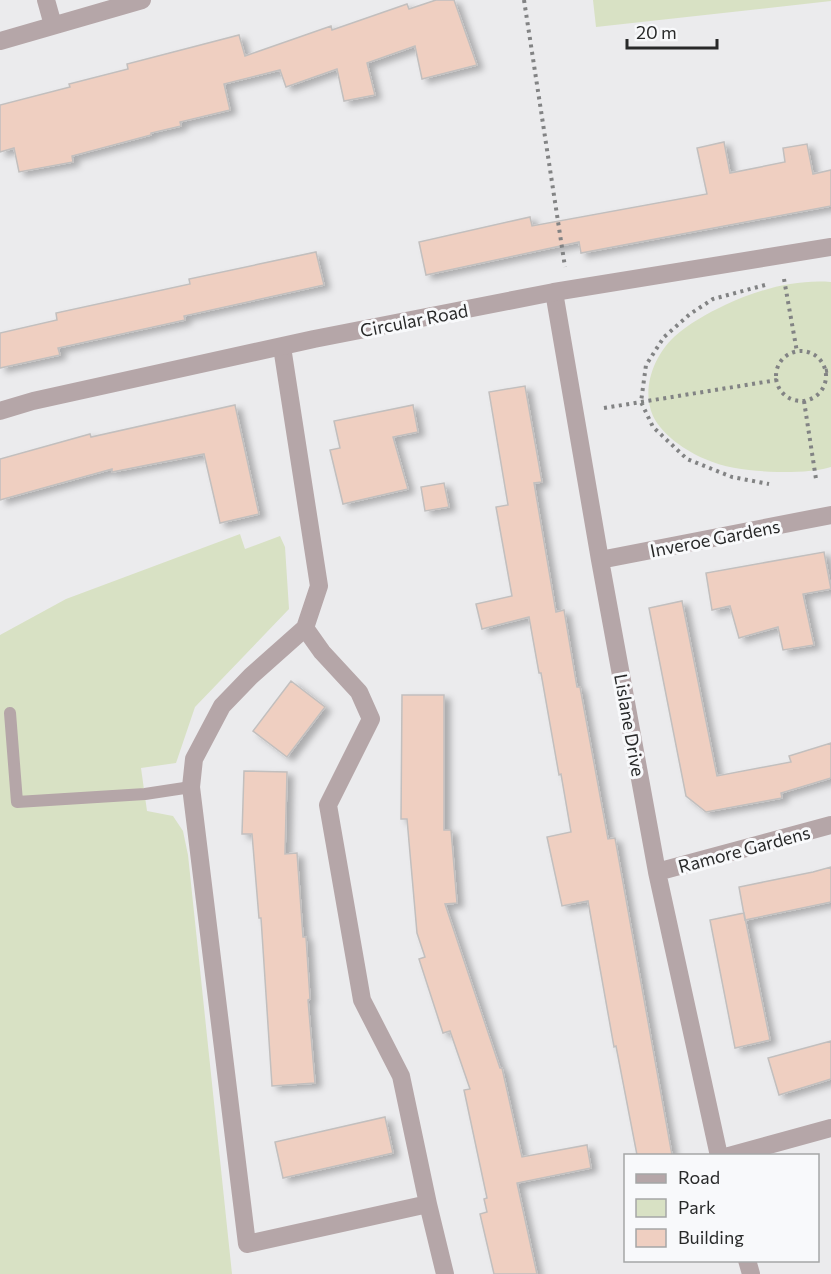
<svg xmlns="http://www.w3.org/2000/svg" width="831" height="1274" viewBox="0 0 831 1274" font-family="Commissioner,sans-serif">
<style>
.green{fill:#d8e1c4}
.building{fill:#efcfc1;stroke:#c2bfbe;stroke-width:1.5;filter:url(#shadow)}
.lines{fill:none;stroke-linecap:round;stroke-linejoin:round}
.path{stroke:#828384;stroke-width:4;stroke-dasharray:3 4.5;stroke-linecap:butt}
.service{stroke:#b5a6a8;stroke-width:12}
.minor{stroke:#b5a6a8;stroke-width:18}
.tertiary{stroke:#b5a6a8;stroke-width:18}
.labels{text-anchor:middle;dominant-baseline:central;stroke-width:6;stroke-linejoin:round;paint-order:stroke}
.street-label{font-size:18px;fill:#282929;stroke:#f8f9fb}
</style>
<defs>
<filter id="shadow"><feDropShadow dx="6" dy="4" stdDeviation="3" flood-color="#0004"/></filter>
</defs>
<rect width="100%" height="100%" fill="#ebebed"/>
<path class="green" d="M 593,0 L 831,0 L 831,1 L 596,27 Z
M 831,282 L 831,467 C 813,472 796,472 777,472 C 753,471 727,469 705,459 C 686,451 662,435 653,416 C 641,389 654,356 674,337 C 688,324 708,313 725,305 C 757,290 795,279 831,282 Z
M 240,534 L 245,549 L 280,536 L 285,547 L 289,609 L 195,707 L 176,763 L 141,768 L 147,811 L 173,816 L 183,831 L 188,855 L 232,1274 L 0,1274 L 0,635 L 66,599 Z"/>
<path class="building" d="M 436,0 L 454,0 L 477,65 L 422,79 L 415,46 L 367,63 L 375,95 L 344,101 L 337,69 L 286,87 L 280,70 L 224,84 L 230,110 L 180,122 L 181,126 L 151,133 L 151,135 L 72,156 L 73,162 L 19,172 L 14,148 L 0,152 L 0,105 L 70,87 L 69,84 L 128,69 L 127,64 L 239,35 L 245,56 L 331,26 L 332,30 L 407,4 L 409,9 Z
M 724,142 L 730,173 L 785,162 L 783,148 L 807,144 L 813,174 L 831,170 L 831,206 L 581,253 L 579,242 L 426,275 L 419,242 L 530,217 L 532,226 L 707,194 L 697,148 Z
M 316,252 L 324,285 L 184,316 L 185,320 L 58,348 L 60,355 L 0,368 L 0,333 L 57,320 L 56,313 L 190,284 L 189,279 Z
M 525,386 L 542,482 L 534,483 L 556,612 L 564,610 L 577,687 L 580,687 L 608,839 L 615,838 L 672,1155 L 637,1155 L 616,1046 L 614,1047 L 588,901 L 562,906 L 547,837 L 571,832 L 561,774 L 559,775 L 541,673 L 539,673 L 529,617 L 482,629 L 476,604 L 512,596 L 496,507 L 508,505 L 489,392 Z
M 235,405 L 259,514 L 220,523 L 204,454 L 112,472 L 112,469 L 0,500 L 0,459 L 90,434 L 91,437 Z
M 413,405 L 418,432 L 393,437 L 408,489 L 343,504 L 330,450 L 340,448 L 334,421 Z
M 444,483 L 449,507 L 425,511 L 421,487 Z
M 824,552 L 831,589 L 803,594 L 814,645 L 783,650 L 778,627 L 739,638 L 730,606 L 712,610 L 706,573 Z
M 682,601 L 717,776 L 791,762 L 789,756 L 831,743 L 831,778 L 781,793 L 782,798 L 706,812 L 686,796 L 649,608 Z
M 291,681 L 325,707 L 287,757 L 253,731 Z
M 402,695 L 444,695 L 444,830 L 451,830 L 457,903 L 445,904 L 500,1068 L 502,1068 L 522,1157 L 587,1145 L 591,1168 L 517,1183 L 537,1274 L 494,1274 L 480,1214 L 487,1212 L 484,1199 L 487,1198 L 464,1090 L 470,1089 L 450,1031 L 443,1033 L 419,959 L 425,957 L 417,933 L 407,819 L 401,819 Z
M 244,771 L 287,772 L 285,854 L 297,853 L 303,937 L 306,937 L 310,999 L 308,1000 L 315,1083 L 272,1086 L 261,918 L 259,918 L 252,834 L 242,834 Z
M 831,867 L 831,902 L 745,920 L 739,887 L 813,872 Z
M 744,913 L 770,1040 L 735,1048 L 710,920 Z
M 831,1041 L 831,1079 L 779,1095 L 768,1058 Z
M 385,1117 L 393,1153 L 283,1178 L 275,1142 Z"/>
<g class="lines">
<path class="path" d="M 524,0 L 565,267
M 784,279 L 797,352
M 765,285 L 713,299 L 690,314 L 664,337 L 646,365 L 641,402 L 653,427 L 687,459 L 732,477 L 769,484
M776 376a25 25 0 1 1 50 0a25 25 0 1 1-50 0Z
M 825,371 L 831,370
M 804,401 L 816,479
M 604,408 L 777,380"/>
<path class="service" d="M 10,713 L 17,802 L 145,794 L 191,787"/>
<path class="minor" d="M 46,0 L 53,25
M 0,41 L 142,0
M 554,292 L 600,560 L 657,872 L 719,1156
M 282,347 L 319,586 L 305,628 L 251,676 L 222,706 L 194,759 L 191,787 L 247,1244 L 428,1204
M 600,560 L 831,515
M 305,628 L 322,652 L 359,692 L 371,719 L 328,805 L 362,1000 L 401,1076 L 428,1204 L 445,1274
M 657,872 L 831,825
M 729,1156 L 831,1128
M 747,1260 L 751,1274"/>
<path class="tertiary" d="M 0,411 L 33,401 L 314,339 L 554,292 L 831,247"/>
</g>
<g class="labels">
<g class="street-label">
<text transform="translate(414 320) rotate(-11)">Circular Road</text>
<text transform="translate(715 538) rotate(-11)">Inveroe Gardens</text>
<text transform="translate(630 725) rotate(80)">Lislane Drive</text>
<text transform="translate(744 849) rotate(-15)">Ramore Gardens</text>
</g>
</g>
<rect x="624" y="1154" width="195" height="108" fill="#f8f9fb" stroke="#a5a6a7" stroke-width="1.5"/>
<rect x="636" y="1174" width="30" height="9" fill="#b5a6a8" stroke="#a5a6a7" stroke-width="1.5"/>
<text x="678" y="1184" font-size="18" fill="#282929">Road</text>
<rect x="636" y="1199" width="30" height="18" fill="#d8e1c4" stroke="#a5a6a7" stroke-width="1.5"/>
<text x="678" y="1214" font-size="18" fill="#282929">Park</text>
<rect x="636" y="1229" width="30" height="18" fill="#efcfc1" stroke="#a5a6a7" stroke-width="1.5"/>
<text x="678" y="1244" font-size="18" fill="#282929">Building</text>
<path d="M627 39v9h90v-9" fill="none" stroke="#282929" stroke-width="3"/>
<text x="636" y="39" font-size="18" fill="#282929" stroke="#f8f9fb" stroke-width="4.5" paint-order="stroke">20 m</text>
</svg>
